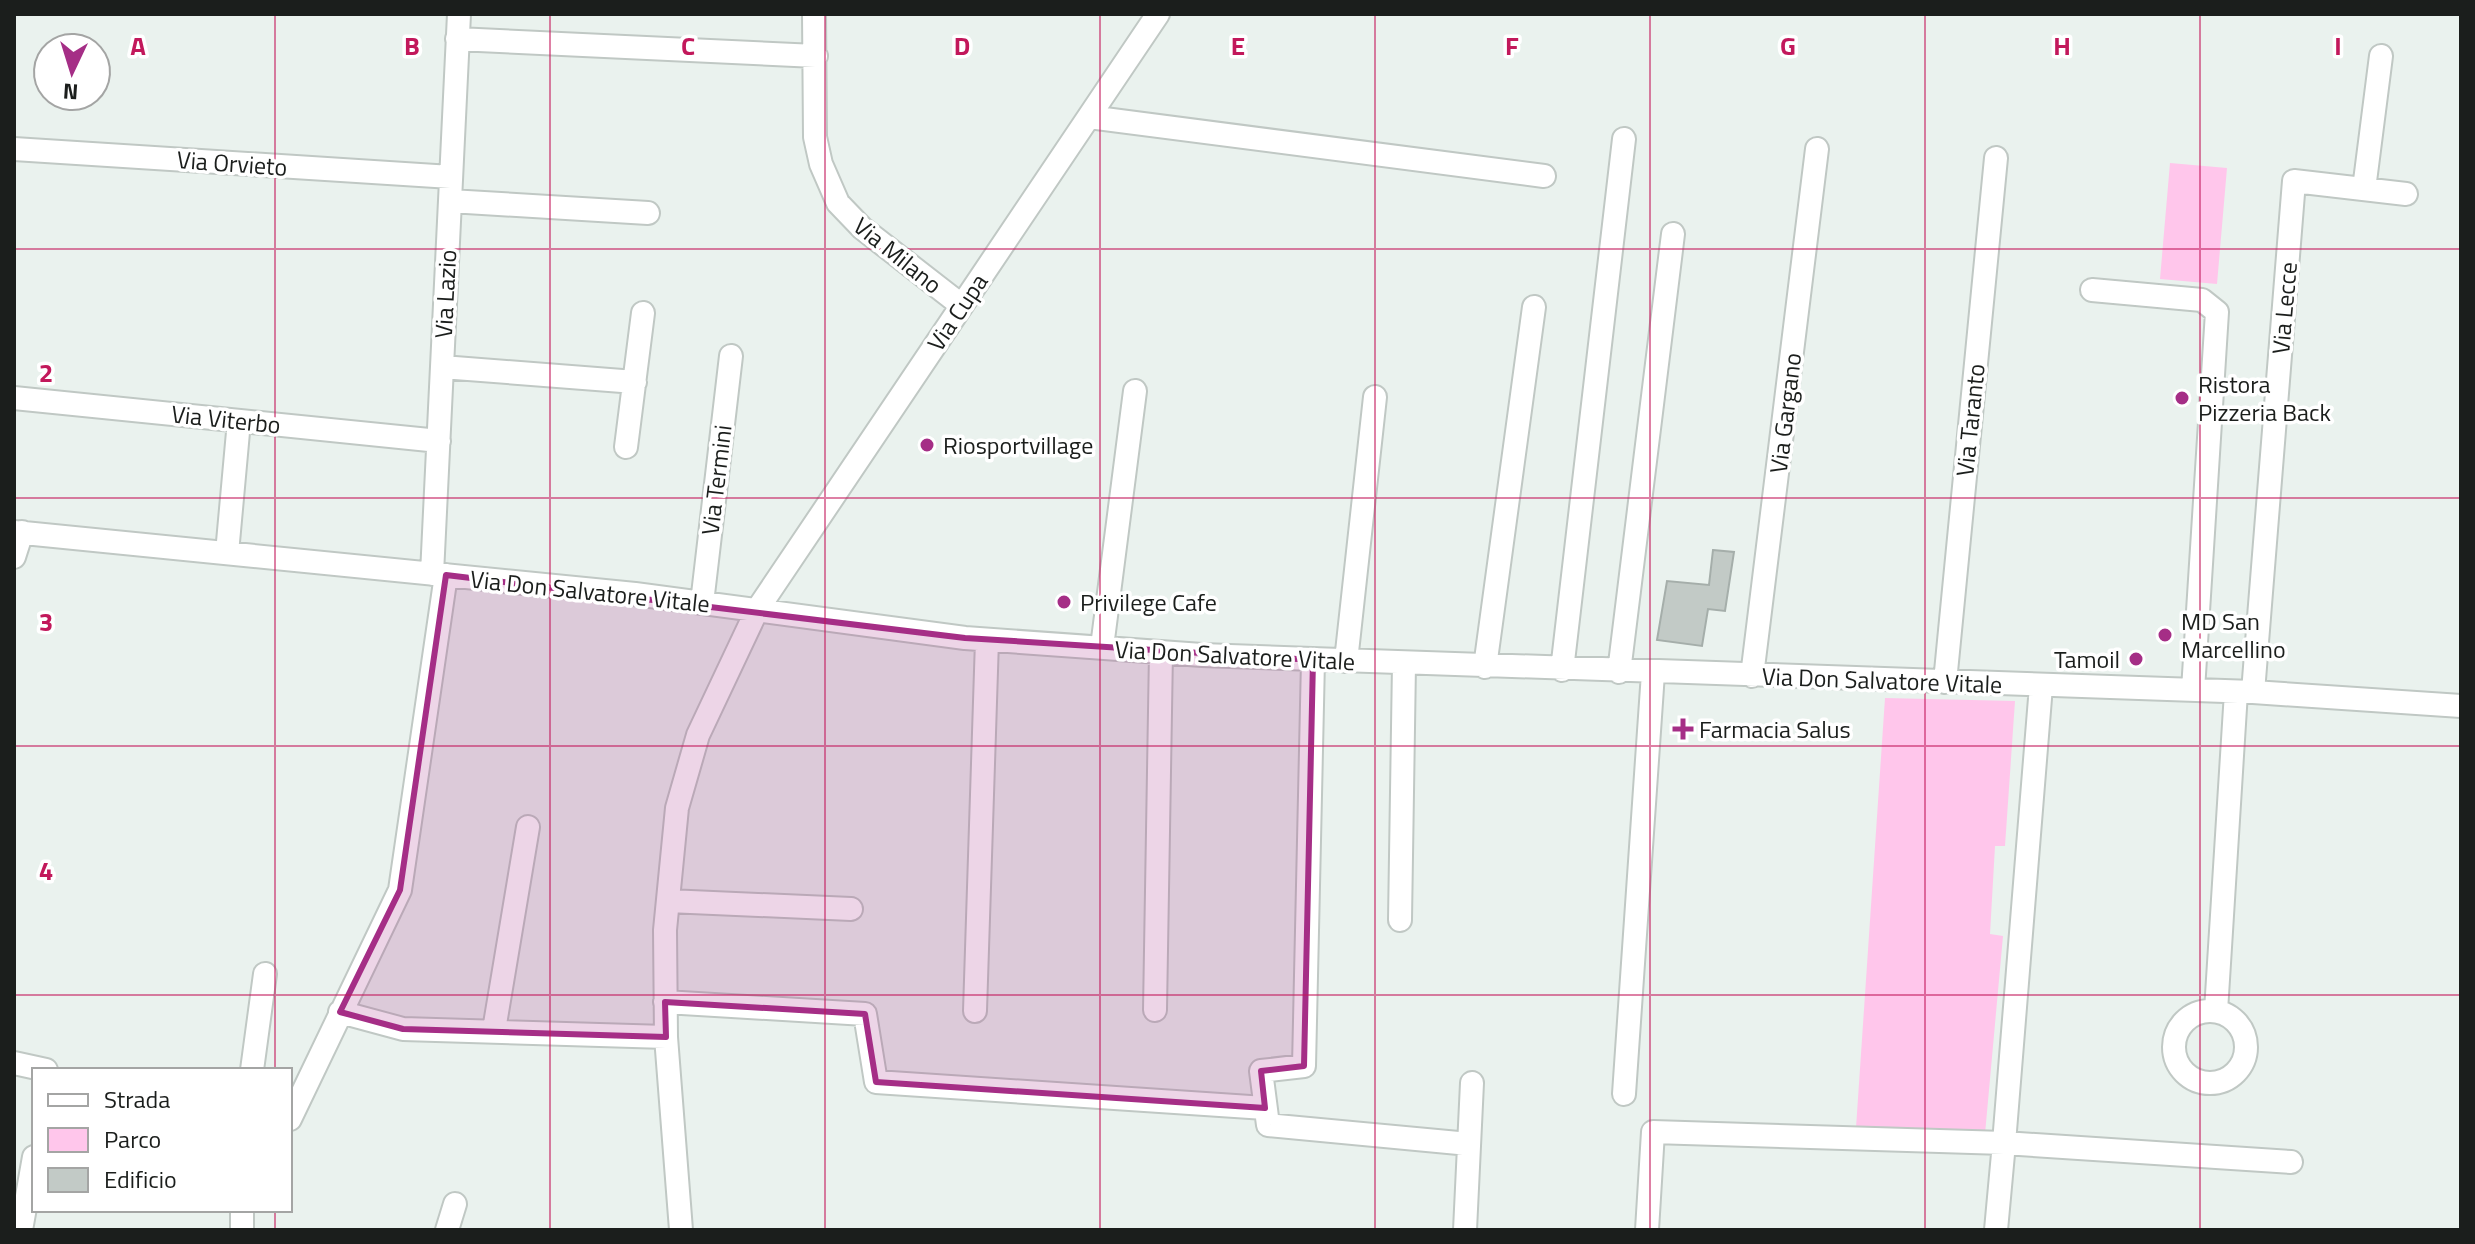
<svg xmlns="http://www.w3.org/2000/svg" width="2475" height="1244" viewBox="0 0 2475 1244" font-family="'Titillium Web',sans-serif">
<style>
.green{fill:#ffc6eb}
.building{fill:#c2cac6;stroke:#a5aeaa;stroke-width:2}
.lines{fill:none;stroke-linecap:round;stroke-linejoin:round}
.minor-casing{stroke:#c0c8c4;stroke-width:26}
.minor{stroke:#fff;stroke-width:22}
.marked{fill:#a52e86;fill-opacity:0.2;stroke:#a52e86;stroke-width:6;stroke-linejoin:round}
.grid{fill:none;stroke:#c2185b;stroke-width:2;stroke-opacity:0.55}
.poi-dot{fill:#a52e86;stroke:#fff;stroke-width:3}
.labels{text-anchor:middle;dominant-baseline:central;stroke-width:7;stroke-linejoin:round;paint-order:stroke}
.street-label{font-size:24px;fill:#1b1e1c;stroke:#fff}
.poi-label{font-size:24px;fill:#1b1e1c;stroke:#fff;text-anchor:start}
.grid-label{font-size:26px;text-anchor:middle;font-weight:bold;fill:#c2185b;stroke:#fff;stroke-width:7;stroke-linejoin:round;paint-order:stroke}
</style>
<rect width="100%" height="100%" fill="#eaf2ee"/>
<path class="green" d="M 2170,163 L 2227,168 L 2217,284 L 2160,279 Z
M 1885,698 L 2015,701 L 2005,846 L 1995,846 L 1990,934 L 2003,936 L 1985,1134 L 1856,1128 Z"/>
<path class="building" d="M 1713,550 L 1734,552 L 1725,611 L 1708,609 L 1702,646 L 1657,640 L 1667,581 L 1709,585 Z"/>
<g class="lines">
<g class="minor-casing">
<path id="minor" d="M 814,14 L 815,137 L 821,164 L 838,203 L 862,228 L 961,305
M 457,39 L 816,56
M 1089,117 L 1544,176
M 14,149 L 451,177
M 2364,189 L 2381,56
M 450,201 L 648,213
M 2092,290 L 2202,300 L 2217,312 L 2193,690
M 442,367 L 635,382
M 14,398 L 439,441
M 626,447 L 643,313
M 14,532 L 635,594 L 965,638 L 1202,655 L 2253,692 L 2461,706
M 227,553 L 239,421
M 14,557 L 22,532
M 432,574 L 459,14
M 702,603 L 731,356
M 1102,647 L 1135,391
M 1313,660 L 1304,1066 L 1261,1071 L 1268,1125 L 1469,1144
M 1346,661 L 1375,397
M 1485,667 L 1534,307
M 1562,670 L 1624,139
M 1619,672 L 1673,234
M 1752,676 L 1817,149
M 1945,682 L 1996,158
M 2253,692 L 2294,181 L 2406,194
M 668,901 L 851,909
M 1400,920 L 1404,664
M 665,1002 L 865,1014 L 876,1082 L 1265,1108
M 1155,1010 L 1161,652
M 975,1011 L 987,640
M 2216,1011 L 2236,692
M2174 1047a36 36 0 1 1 72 0a36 36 0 1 1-72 0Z
M 340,1012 L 403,1029 L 666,1037
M 494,1030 L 528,827
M 14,1063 L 46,1070
M 252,1070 L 265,974
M 1624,1094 L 1653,673
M 290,1119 L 400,890 L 446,575
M 242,1210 L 242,1230
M 21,1230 L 34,1157
M 447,1230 L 455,1204
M 681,1230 L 666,1037 L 665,930 L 677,808 L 698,735 L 757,610 L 1158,14
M 1465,1230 L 1472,1083
M 1647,1230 L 1653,1132 L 2004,1143 L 2041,686
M 1996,1230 L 2004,1143 L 2291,1162"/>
</g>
<use href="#minor" class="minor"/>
</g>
<path class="marked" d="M 446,575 L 965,638 L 1313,660 L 1304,1066 L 1261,1071 L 1265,1108 L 876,1082 L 865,1014 L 665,1002 L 666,1037 L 403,1029 L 340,1012 L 400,890 Z"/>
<path class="grid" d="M 275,14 L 275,1070M 550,14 L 550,1230M 825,14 L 825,1230M 1100,14 L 1100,1230M 1375,14 L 1375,1230M 1650,14 L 1650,1230M 1925,14 L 1925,1230M 2200,14 L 2200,1230M 14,249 L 2461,249M 14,498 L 2461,498M 14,746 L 2461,746M 14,995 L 2461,995M 275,1210 L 275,1230"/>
<g class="poi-dot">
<circle cx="2182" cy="398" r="8"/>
<circle cx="927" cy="445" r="8"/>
<circle cx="1064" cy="602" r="8"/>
<circle cx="2165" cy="635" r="8"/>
<circle cx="2136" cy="659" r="8"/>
<path d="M1679 717h8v8h8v8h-8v8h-8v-8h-8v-8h8z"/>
</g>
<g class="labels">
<g class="street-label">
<text transform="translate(232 163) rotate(4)">Via Orvieto</text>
<text transform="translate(898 255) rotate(39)">Via Milano</text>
<text transform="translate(445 294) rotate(-87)">Via Lazio</text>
<text transform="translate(2284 308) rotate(-85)">Via Lecce</text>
<text transform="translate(957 312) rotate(-56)">Via Cupa</text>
<text transform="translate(1785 413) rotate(-83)">Via Gargano</text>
<text transform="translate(226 419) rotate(6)">Via Viterbo</text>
<text transform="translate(1970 420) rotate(-84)">Via Taranto</text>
<text transform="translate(716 480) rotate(-83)">Via Termini</text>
<text transform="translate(590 591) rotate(6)">Via Don Salvatore Vitale</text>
<text transform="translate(1235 655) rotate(3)">Via Don Salvatore Vitale</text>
<text transform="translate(1882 680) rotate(2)">Via Don Salvatore Vitale</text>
</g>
<g class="poi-label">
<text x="2198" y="384">Ristora<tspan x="2198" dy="28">Pizzeria Back</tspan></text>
<text x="943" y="445">Riosportvillage</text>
<text x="1080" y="602">Privilege Cafe</text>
<text x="2181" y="621">MD San<tspan x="2181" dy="28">Marcellino</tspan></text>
<text x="2120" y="659" text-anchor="end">Tamoil</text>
<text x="1699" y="729">Farmacia Salus</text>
</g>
</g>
<g class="grid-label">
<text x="138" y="55">A</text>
<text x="412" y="55">B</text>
<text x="688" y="55">C</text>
<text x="962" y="55">D</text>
<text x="1238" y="55">E</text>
<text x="1512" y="55">F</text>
<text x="1788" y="55">G</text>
<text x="2062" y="55">H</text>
<text x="2338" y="55">I</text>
<text x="46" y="382">2</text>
<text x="46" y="631">3</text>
<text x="46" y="880">4</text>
</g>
<rect width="2475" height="1244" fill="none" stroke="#1b1e1c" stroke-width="32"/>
<rect x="32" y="1068" width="260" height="144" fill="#ffffff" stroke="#a4a5a4" stroke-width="2"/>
<rect x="48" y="1094" width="40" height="12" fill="#ffffff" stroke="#a4a5a4" stroke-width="2"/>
<text x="104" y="1108" font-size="24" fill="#1b1e1c">Strada</text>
<rect x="48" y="1128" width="40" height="24" fill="#ffc6eb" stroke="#a4a5a4" stroke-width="2"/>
<text x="104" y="1148" font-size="24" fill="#1b1e1c">Parco</text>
<rect x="48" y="1168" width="40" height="24" fill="#c2cac6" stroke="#a4a5a4" stroke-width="2"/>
<text x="104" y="1188" font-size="24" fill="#1b1e1c">Edificio</text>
<g transform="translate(72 72) rotate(184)"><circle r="38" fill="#ffffff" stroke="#a4a5a4" stroke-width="2"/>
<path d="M0-6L14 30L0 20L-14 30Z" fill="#a52e86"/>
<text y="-12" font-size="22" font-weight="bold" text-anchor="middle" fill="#1b1e1c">N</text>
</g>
</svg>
